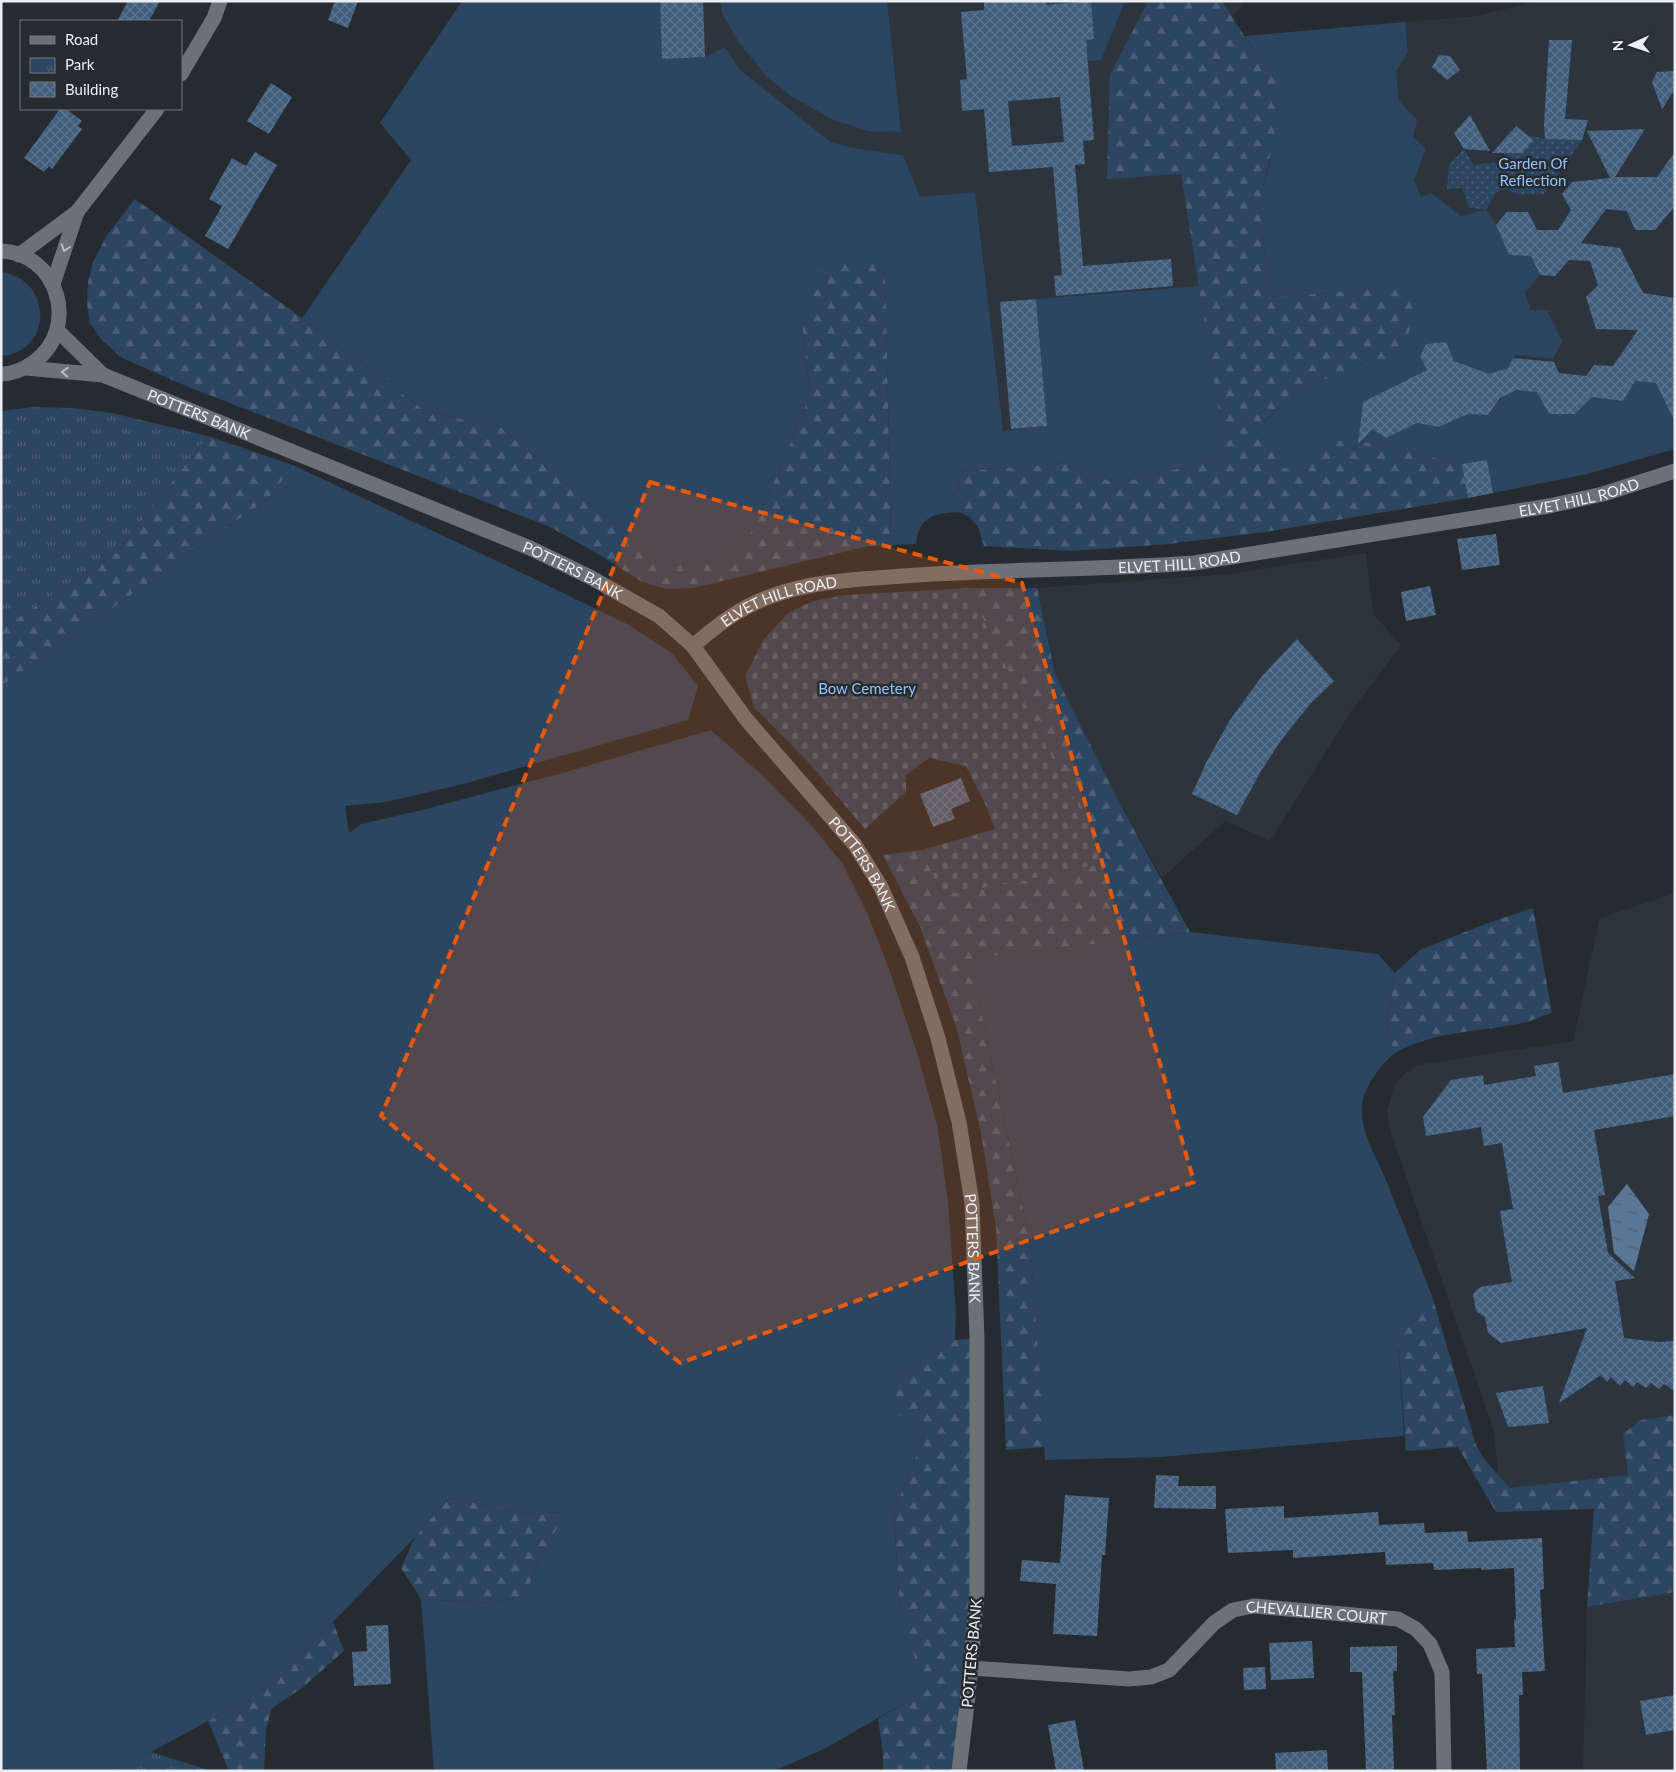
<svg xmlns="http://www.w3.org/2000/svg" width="1676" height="1772" viewBox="0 0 1676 1772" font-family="Lato,sans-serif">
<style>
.built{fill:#2c353e}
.grass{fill:#2c4560}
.forest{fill:url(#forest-firs)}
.cemetery{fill:url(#cemetery-stones)}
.park{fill:url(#park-tufts)}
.garden{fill:url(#garden-dots)}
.water{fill:url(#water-ripples)}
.building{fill:url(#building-cross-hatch);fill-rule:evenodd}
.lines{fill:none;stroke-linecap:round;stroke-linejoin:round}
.minor{stroke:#6c7176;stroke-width:15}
.tertiary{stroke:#6c7176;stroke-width:15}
.oneway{stroke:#b9bdc0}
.marked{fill:#e8590c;fill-opacity:0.2;stroke:#e8590c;stroke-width:4;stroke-dasharray:10 6;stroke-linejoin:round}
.labels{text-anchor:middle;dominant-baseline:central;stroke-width:5;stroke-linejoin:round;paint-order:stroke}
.park-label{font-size:15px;fill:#93c3f7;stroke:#262b30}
.street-label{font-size:15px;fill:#eceff2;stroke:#262b30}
</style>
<defs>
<pattern id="forest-firs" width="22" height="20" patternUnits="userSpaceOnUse" patternTransform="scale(1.25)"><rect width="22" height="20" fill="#2c4560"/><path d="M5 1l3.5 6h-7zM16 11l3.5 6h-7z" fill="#4b6077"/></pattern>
<pattern id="cemetery-stones" width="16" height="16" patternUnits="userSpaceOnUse" patternTransform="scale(1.25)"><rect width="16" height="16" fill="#2c4560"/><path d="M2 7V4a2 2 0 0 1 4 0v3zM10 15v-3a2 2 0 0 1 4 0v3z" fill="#4b6077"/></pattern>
<pattern id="park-tufts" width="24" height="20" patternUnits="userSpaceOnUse" patternTransform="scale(1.25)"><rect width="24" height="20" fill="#2c4560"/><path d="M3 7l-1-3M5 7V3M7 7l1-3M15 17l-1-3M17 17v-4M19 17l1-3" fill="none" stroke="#4b6077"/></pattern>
<pattern id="garden-dots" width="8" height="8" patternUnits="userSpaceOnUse" patternTransform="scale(1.25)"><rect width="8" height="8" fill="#2c4560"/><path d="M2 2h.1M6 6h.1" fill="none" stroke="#4b6077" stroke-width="1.8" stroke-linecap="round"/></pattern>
<pattern id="water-ripples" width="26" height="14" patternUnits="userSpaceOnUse" patternTransform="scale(1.25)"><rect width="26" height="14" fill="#5a7797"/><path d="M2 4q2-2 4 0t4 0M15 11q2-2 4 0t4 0" fill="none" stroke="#506070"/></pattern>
<pattern id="building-cross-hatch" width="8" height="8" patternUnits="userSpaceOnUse" patternTransform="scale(1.25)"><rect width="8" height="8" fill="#425e7d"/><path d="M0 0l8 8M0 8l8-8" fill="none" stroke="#5d7590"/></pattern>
</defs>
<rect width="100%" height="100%" fill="#262b30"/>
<path class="built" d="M 492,1 L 1246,1 L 1212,39 L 1477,16 L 1537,1 L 1675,1 L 1675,449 L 1587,474 L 1493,493 L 1417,507 L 1168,544 L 1071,551 L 984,546 L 979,528 L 969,516 L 958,512 L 936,513 L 923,523 L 917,532 L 916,544 L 891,545 L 889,398 Z
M 1366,553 L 1373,614 L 1401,645 L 1352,710 L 1270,841 L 1225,821 L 1162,878 L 1120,804 L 1055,674 L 1037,588 L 1229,574 Z
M 1675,893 L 1675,1462 L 1628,1475 L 1510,1488 L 1498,1475 L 1494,1431 L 1391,1133 L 1387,1112 L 1394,1086 L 1402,1076 L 1417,1065 L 1573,1041 L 1600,918 Z
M 1675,1592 L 1675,1771 L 1583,1771 L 1587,1607 Z"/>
<path class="grass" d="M 462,1 L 660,1 L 662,59 L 705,57 L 725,47 L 740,70 L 830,142 L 858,149 L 903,155 L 920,197 L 975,192 L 1003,431 L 1047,426 L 1036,299 L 1199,286 L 1226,457 L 1116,484 L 1067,463 L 959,472 L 958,512 C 933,514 919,516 916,544 L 891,545 L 885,264 L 802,323 L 810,395 L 779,471 L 740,556 L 672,566 L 586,502 L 502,428 L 425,411 L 302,318 L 411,160 L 380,123 Z
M 720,1 L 887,1 L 901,132 L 868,131 L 834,120 L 792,97 L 767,77 L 738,41 L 722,13 Z
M 1046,1 L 1125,1 L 1101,60 L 1051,64 L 1091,2 L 1046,5 Z
M 1405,22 L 1408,52 L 1396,72 L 1399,100 L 1417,121 L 1413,137 L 1426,149 L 1414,180 L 1421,197 L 1431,193 L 1461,216 L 1486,210 L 1496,225 L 1509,255 L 1531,256 L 1540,275 L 1525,293 L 1531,310 L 1547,310 L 1562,341 L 1553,359 L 1515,355 L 1508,368 L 1489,374 L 1460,376 L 1446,343 L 1426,344 L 1420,356 L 1427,370 L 1363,402 L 1360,425 L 1369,431 L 1372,429 L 1386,438 L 1417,423 L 1439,427 L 1468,414 L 1488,415 C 1504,393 1509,389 1537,391 L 1548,413 L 1575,414 L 1592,397 L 1623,401 L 1635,381 L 1656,383 L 1675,402 L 1675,449 L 1587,474 L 1493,493 L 1487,460 L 1462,464 L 1360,441 L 1328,441 L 1311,465 L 1280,469 L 1264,423 L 1291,394 L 1333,376 L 1371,284 L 1333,293 L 1267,297 L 1261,196 L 1271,157 L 1271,69 L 1259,59 L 1245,36 Z
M 1,272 C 55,280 52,353 1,356 Z
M 295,466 L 520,572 L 627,624 L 672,653 L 698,686 L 688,720 L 463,784 L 386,802 L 345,806 L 349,833 L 361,824 L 418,811 L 566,772 L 711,730 L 762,775 L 813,827 L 842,863 L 868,915 L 889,969 L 918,1056 L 938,1129 L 948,1202 L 956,1313 L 955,1340 L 935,1350 L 893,1380 L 891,1408 L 925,1434 L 894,1511 L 899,1600 L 925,1691 L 826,1748 L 774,1771 L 434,1771 L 421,1599 L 492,1603 L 525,1596 L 540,1559 L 565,1512 L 527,1514 L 449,1498 L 415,1537 L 274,1683 L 208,1721 L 151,1752 L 111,1771 L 1,1771 L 1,685 L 7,682 L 266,500 Z
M 1190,932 L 1378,954 L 1395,973 L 1387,1022 L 1393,1054 C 1379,1068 1364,1086 1362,1106 C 1360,1133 1376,1154 1385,1178 C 1401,1218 1417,1257 1432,1296 L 1398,1341 L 1404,1436 L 1160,1457 L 1045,1460 L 1030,1241 L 970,959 Z"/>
<path class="forest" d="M 1148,1 L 1222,1 L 1259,59 L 1271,69 L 1283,101 L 1261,196 L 1267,297 L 1333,293 L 1371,284 L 1417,293 L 1408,337 L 1386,359 L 1333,376 L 1291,394 L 1264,422 L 1280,469 L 1311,464 L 1328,441 L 1360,441 L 1462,464 L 1468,498 L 1266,532 L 1168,544 L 1071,551 L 984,546 C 979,528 977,518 958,512 L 959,472 L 1067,463 L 1116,484 L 1226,457 L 1181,174 L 1107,179 L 1110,75 Z
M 135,199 L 302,318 L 425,411 L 502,428 L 586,502 L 672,566 L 740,556 L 779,471 L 810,395 L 802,323 L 824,261 L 885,264 L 891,545 L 869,546 L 693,588 L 667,589 L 642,582 L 600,555 L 550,527 L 191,388 L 122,358 L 100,338 L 90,323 L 87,304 L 88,282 L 93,262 L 107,235 Z
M 208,436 L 295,466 L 266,500 L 7,682 L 1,685 L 1,629 L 117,552 Z
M 968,588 L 1037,588 L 1055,674 L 1120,804 L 1190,932 L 970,959 L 1030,1242 L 1045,1447 L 1006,1450 L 996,1229 L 981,1133 L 956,1026 L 920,927 L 883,855 L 922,850 L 942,895 L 1018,882 L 1108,862 L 1028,712 Z
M 1533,908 L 1552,1013 C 1542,1016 1532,1021 1523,1023 C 1479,1032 1432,1031 1393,1054 L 1387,1022 L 1395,973 L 1420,950 L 1485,924 Z
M 1432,1296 L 1476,1445 L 1485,1460 L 1510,1488 L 1628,1475 L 1623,1434 L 1641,1420 L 1675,1415 L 1675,1592 L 1587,1607 L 1594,1509 L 1496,1512 L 1458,1447 L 1406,1451 L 1398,1341 Z
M 977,1338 L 978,1532 L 959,1771 L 883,1771 L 883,1753 L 878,1719 L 924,1691 L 899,1600 L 894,1511 L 925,1434 L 890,1408 L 893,1380 L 935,1350 L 955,1340 Z
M 449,1498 L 527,1514 L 566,1512 L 540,1559 L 525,1596 L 492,1603 L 421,1599 L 401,1568 L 415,1537 Z
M 333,1622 L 344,1651 L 302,1688 L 272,1708 L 266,1729 L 264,1771 L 229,1771 L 208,1721 L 274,1683 Z"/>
<path class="cemetery" d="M 968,588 L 1028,712 L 1108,862 L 1018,882 L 942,895 L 922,850 L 995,829 L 987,808 L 966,766 L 929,758 L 906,775 L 906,792 L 865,829 L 809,763 L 754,707 L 745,676 L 764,639 L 788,613 L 813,601 L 846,595 Z"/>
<path class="park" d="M 32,407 L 73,408 L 112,413 L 208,436 L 117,552 L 1,629 L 1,411 Z
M 151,1752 L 205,1769 L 205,1771 L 111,1771 Z"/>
<path class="garden" d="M 1527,135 L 1545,139 L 1582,140 L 1544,194 L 1516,194 L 1506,189 L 1495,193 L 1486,210 L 1469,208 L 1462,188 L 1447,189 L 1449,165 L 1464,149 L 1473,165 L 1499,162 L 1506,153 L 1522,153 L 1528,146 Z"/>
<path class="water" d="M 1627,1184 L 1649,1214 L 1634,1271 L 1614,1253 L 1608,1207 Z"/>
<path class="building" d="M 128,1 L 160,1 L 149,21 L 117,21 Z
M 335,1 L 358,1 L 348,28 L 328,20 Z
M 660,1 L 703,1 L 705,57 L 662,59 Z
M 984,1 L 1046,1 L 1046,5 L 1091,1 L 1094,39 L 1086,40 L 1094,140 L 1083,141 L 1085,164 L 1075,165 L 1083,266 L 1171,259 L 1173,286 L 1056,296 L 1054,276 L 1062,275 L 1053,167 L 989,172 L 984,109 L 962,111 L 960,80 L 967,79 L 961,12 L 984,10 ZM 1060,97 L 1064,142 L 1012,146 L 1008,101 Z
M 1549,40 L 1572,40 L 1565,119 L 1588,120 L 1582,140 L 1545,139 L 1544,124 Z
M 1439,55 L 1450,56 L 1460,70 L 1447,80 L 1432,67 Z
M 1675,71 L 1675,89 L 1662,109 L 1652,82 L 1657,72 Z
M 271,83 L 292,97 L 269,134 L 247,121 Z
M 60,109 L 66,109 L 82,121 L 78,126 L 82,129 L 52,169 L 49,166 L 44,172 L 24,158 Z
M 1470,115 L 1490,151 L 1464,149 L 1454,133 Z
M 1516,126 L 1533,140 L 1522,153 L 1492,153 Z
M 1645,129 L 1615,177 L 1657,177 L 1675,152 L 1675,206 L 1655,230 L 1635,230 L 1627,211 L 1606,209 L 1581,243 L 1620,248 L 1643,293 L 1675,298 L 1675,422 L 1656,383 L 1635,381 L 1623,401 L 1592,397 L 1575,414 L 1549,414 L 1537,392 L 1517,390 L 1500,398 L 1488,415 L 1468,414 L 1439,427 L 1417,423 L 1386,438 L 1372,429 L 1358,444 L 1363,402 L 1427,370 L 1420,356 L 1426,344 L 1446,342 L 1454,361 L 1489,374 L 1508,368 L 1513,358 L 1554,362 L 1559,373 L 1586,376 L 1594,365 L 1613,366 L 1638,330 L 1596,329 L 1586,297 L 1598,285 L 1590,261 L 1569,260 L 1555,276 L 1540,275 L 1531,256 L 1509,255 L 1496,225 L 1507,212 L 1528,212 L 1537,230 L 1558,230 L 1571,210 L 1562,194 L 1572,182 L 1610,178 L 1587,131 Z
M 255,152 L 277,165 L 228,249 L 205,236 L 222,206 L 209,199 L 232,158 L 246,166 Z
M 1036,299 L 1047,426 L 1011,429 L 1000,302 Z
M 1487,460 L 1493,493 L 1468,498 L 1462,464 Z
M 1496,534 L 1500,565 L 1462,570 L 1457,539 Z
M 1430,586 L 1436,615 L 1406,621 L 1401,592 Z
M 1297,639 L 1334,681 L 1311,703 L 1282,739 L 1261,771 L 1237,815 L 1192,794 L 1207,761 L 1230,720 L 1262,676 Z
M 961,778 L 970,801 L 951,809 L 955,819 L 933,827 L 920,794 Z
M 1558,1062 L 1563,1093 L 1675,1074 L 1675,1116 L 1594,1130 L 1605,1195 L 1598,1196 L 1608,1253 L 1635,1278 L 1615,1281 L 1624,1338 L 1658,1342 L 1675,1341 L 1675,1391 L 1664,1384 L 1659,1389 L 1651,1383 L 1646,1388 L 1637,1382 L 1633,1387 L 1625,1380 L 1620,1386 L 1611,1377 L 1607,1382 L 1601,1375 L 1559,1403 L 1587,1328 L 1501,1343 L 1488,1333 L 1485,1317 L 1476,1311 L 1473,1294 L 1480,1287 L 1512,1282 L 1500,1211 L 1513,1209 L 1502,1143 L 1484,1146 L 1481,1127 L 1426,1136 L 1423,1117 L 1451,1080 L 1483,1075 L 1484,1085 L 1536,1076 L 1534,1066 Z
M 1543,1386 L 1549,1423 L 1508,1427 L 1496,1393 Z
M 1156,1475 L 1179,1476 L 1178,1486 L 1216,1486 L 1216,1509 L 1154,1508 Z
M 1065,1495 L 1109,1498 L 1105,1555 L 1102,1555 L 1097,1636 L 1053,1634 L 1056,1584 L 1020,1581 L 1022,1560 L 1060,1563 Z
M 1284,1506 L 1284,1518 L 1378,1512 L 1379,1525 L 1424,1523 L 1425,1533 L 1467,1531 L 1468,1542 L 1542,1538 L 1544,1589 L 1540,1590 L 1545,1671 L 1522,1672 L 1523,1695 L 1519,1695 L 1520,1771 L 1487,1771 L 1482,1674 L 1477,1674 L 1476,1649 L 1515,1647 L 1514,1620 L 1516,1619 L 1514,1568 L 1481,1570 L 1481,1568 L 1434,1570 L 1433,1563 L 1386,1565 L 1385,1552 L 1293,1558 L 1293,1550 L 1228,1553 L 1225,1509 Z
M 388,1625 L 391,1684 L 354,1686 L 352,1652 L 367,1651 L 366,1626 Z
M 1312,1641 L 1314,1678 L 1271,1680 L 1269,1643 Z
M 1397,1646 L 1397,1671 L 1393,1671 L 1395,1715 L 1392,1715 L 1394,1771 L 1366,1771 L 1362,1672 L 1350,1672 L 1350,1647 Z
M 1265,1667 L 1266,1689 L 1244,1690 L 1243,1668 Z
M 1675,1695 L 1675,1730 L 1646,1735 L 1640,1701 Z
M 1075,1720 L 1084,1771 L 1056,1771 L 1048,1725 Z
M 1327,1750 L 1328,1771 L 1276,1771 L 1275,1753 Z"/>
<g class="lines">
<g class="minor">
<path id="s1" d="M 693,646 C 716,626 739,608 769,597 C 811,581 858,579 903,576 C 1000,569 1097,570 1194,563 L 1549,506 L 1603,494 L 1675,471"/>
<path id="s2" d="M 971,1668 L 1129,1679 L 1151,1677 L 1169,1670 L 1214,1623 L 1233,1610 L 1254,1606 L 1398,1619 L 1416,1629 L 1430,1644 L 1442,1672 L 1444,1771"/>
</g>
<g class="tertiary">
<path d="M 181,74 L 214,18 L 220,1"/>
<path d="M 1,251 C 59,253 80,329 34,362 C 24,369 13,374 1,374"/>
<path d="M 19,255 L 77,212 L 157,109"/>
<path d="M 53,284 L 77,212"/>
<path d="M 57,330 L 103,375"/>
<path id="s3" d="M 26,368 L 103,375 L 530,548 L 590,577 L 659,616 L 693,646 L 746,719 L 855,845 L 881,887 L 912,957 L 938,1038 L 959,1122 L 972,1203 L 977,1338 L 977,1594 L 968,1696 L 959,1771"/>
</g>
</g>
<defs><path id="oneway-chevron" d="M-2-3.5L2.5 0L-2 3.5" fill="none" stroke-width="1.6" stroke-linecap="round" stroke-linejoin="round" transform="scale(1.25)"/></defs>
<g class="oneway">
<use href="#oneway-chevron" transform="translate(65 248) rotate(108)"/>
<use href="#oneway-chevron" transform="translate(65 372) rotate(-175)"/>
</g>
<path class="marked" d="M 650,482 L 1022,583 L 1194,1182 L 680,1363 L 381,1116 Z"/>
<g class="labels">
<g class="park-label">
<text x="1533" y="163">Garden Of<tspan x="1533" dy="17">Reflection</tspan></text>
<text x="867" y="688">Bow Cemetery</text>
</g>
<g class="street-label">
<text stroke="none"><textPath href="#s3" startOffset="181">POTTERS BANK</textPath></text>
<text stroke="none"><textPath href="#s1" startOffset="909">ELVET HILL ROAD</textPath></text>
<text stroke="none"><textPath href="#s1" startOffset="504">ELVET HILL ROAD</textPath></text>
<text stroke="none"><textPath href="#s3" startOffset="586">POTTERS BANK</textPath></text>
<text stroke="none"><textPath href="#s1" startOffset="99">ELVET HILL ROAD</textPath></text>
<text stroke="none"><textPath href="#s3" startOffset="1006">POTTERS BANK</textPath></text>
<text stroke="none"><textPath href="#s3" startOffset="1411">POTTERS BANK</textPath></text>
<text stroke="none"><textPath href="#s2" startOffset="372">CHEVALLIER COURT</textPath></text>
<text transform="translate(971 1653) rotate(-85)">POTTERS BANK</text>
</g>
</g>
<rect width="1676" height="1772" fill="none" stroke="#eceff2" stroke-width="5"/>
<rect x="20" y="20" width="162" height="90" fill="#262b30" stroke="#75797e"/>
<rect x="30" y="36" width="25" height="8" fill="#6c7176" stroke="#75797e"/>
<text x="65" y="45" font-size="15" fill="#eceff2">Road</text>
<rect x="30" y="58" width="25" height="15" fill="url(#park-tufts)" stroke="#75797e"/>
<text x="65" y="70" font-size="15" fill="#eceff2">Park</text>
<rect x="30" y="82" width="25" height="15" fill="url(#building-cross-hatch)" stroke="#75797e"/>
<text x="65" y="95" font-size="15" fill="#eceff2">Building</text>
<g transform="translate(1631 45) rotate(267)" stroke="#262b30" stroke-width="4" paint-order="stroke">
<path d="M0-4L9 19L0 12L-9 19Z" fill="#eceff2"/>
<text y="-8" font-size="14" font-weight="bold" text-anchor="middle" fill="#eceff2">N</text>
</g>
</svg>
